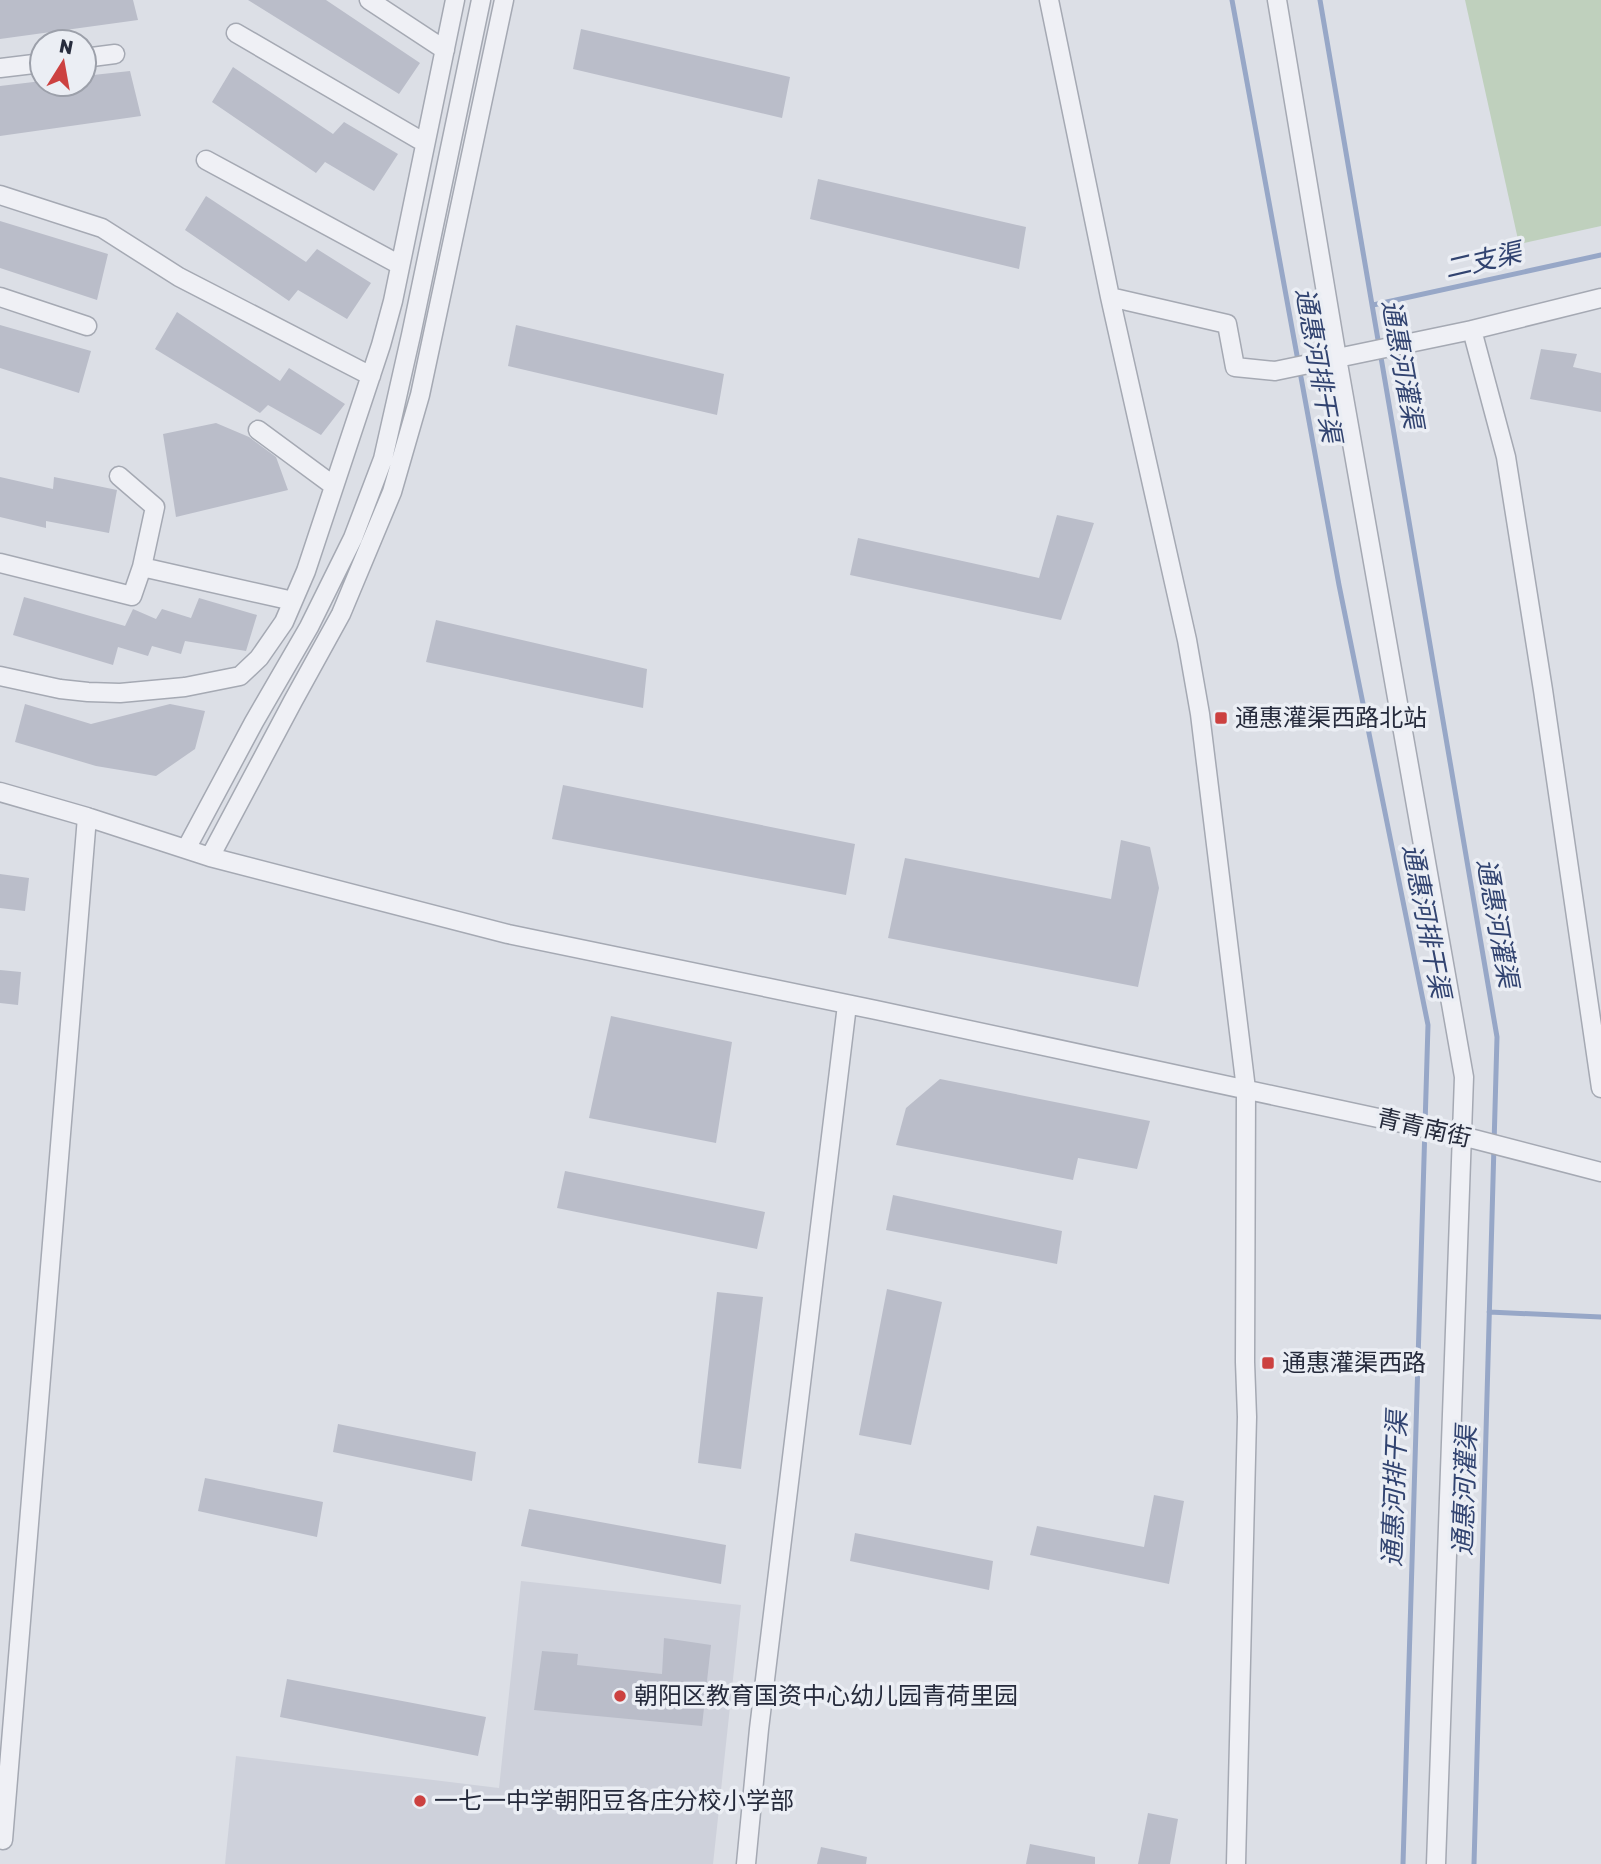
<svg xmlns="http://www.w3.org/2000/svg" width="1601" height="1864" viewBox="0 0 1601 1864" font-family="Rubik,'Noto Sans SC',sans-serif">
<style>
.built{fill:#ced1db}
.green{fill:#bfd0bd}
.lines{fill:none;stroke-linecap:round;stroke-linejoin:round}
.stream{stroke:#97a7c7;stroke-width:5}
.building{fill:#babdc9}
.minor-casing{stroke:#a5a9b3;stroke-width:21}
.minor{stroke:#eff0f5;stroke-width:18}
.poi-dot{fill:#cc4140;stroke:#ebeef4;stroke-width:2.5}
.labels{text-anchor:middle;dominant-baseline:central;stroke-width:7;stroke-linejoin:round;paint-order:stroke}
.poi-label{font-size:24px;fill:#262b3c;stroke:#ebeef4;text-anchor:start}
.street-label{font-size:24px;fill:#262b3c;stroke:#ebeef4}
.water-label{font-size:26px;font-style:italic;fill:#314370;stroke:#ebeef4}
</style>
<rect width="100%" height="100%" fill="#dcdfe6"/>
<path class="built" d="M 521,1581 L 741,1605 L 713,1864 L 225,1864 L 236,1756 L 499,1788 Z"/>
<path class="green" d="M 1465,0 L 1601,0 L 1601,226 L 1519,244 Z"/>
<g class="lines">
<path class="stream" d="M 1232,0 L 1339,585 L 1428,1025 L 1403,1864
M 1320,0 L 1497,1037 L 1474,1864
M 1373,305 L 1601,255
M 1489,1312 L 1601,1317"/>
</g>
<path class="building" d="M 0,0 L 133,0 L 138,20 L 0,39 Z
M 248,0 L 326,0 L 420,63 L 399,94 Z
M 581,29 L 790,77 L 782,118 L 573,69 Z
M 233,67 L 333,134 L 344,122 L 398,154 L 374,191 L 325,162 L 316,173 L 212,102 Z
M 130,71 L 141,116 L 0,136 L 0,86 L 42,81 L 42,84 L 84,84 L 84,76 Z
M 818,179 L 1026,227 L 1019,269 L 810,219 Z
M 206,196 L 306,262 L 317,249 L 371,283 L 347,319 L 298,290 L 289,301 L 185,230 Z
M 0,221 L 108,254 L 97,300 L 0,268 Z
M 177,312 L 280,381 L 289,368 L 345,404 L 321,435 L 268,405 L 260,413 L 155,349 Z
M 0,325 L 91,351 L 79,393 L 0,368 Z
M 516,325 L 724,374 L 717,415 L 508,366 Z
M 1541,349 L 1577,354 L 1573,367 L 1601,373 L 1601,412 L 1530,399 Z
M 216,423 L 249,437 L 276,457 L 288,490 L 176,517 L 163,434 Z
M 0,477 L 53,489 L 54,477 L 117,490 L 109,533 L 46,521 L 46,528 L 0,517 Z
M 1057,515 L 1094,523 L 1061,620 L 850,575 L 858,538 L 1039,578 Z
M 24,597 L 125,626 L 133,609 L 156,619 L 162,609 L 191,618 L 199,598 L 257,615 L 246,651 L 185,641 L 181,654 L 152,646 L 148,656 L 118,647 L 113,665 L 13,635 Z
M 436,620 L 647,669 L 643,708 L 426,662 Z
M 25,704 L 91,724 L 170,704 L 205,711 L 195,749 L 156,776 L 96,766 L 15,742 Z
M 563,785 L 855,844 L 846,895 L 552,839 Z
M 1121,840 L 1150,847 L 1159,888 L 1138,987 L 888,938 L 905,858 L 1111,899 Z
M 0,874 L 29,878 L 25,911 L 0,908 Z
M 0,970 L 21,972 L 18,1005 L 0,1003 Z
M 611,1016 L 732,1042 L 716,1143 L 589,1118 Z
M 940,1079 L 1150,1121 L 1137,1169 L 1078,1158 L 1073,1180 L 896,1145 L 906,1108 Z
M 565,1171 L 765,1212 L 757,1249 L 557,1208 Z
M 893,1195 L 1062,1231 L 1057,1264 L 886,1230 Z
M 887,1289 L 942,1302 L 911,1445 L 859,1435 Z
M 717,1292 L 763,1297 L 741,1469 L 698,1463 Z
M 338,1424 L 476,1452 L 472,1481 L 333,1452 Z
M 205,1478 L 323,1502 L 317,1537 L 198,1511 Z
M 1154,1495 L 1184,1501 L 1169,1584 L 1030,1555 L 1037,1526 L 1144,1547 Z
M 529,1509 L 726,1545 L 721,1584 L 521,1546 Z
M 855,1533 L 993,1561 L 989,1590 L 850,1561 Z
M 664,1638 L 711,1645 L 702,1726 L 534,1710 L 542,1651 L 578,1654 L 577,1665 L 662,1674 Z
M 287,1679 L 486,1717 L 478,1756 L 280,1717 Z
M 1148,1813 L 1178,1819 L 1170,1864 L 1138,1864 Z
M 1030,1844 L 1095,1857 L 1095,1864 L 1026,1864 Z
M 821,1847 L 867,1857 L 866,1864 L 817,1864 Z"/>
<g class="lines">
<g class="minor-casing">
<path id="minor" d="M 369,0 L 445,50
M 1049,0 L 1110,297 L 1187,640 L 1200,714 L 1246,1089 L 1245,1362 L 1247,1417 L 1236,1864
M 1277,0 L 1337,358 L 1464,1077 L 1436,1864
M 236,33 L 425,143
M 84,58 L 115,54
M 0,68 L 42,63
M 206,160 L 400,265
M 0,195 L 102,228 L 179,277 L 371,376
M 0,297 L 87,326
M 1110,297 L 1227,324 L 1235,367 L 1275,371 L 1472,330 L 1601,298
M 1472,330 L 1506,457 L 1543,690 L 1601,1088
M 258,430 L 334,486
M 119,476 L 155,507 L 142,567
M 0,563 L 132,596 L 142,567 L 293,601
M 0,676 L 60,689 L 88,692 L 120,693 L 185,687 L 240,676 L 259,658 L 284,622 L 306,571 L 381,345 L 393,301 L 455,0
M 0,792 L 87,817 L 210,857 L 508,934 L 876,1010 L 1462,1136 L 1601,1172
M 186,849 L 254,722 L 309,627 L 353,538 L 383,459 L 411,335 L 481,0
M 210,857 L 293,701 L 341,614 L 392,492 L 420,395 L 504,0
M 3,1840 L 87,817
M 746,1864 L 759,1729 L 847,1005"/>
</g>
<use href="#minor" class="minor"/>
</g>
<g class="poi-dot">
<rect x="1214" y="711" width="14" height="14" rx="3.5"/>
<rect x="1261" y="1356" width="14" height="14" rx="3.5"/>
<circle cx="620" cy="1696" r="7"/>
<circle cx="420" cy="1801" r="7"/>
</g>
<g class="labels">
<g class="poi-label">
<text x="1235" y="718">通惠灌渠西路北站</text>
<text x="1282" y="1363">通惠灌渠西路</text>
<text x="634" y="1696">朝阳区教育国资中心幼儿园青荷里园</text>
<text x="434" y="1801">一七一中学朝阳豆各庄分校小学部</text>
</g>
<g class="street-label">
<text transform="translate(1424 1128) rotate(13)">青青南街</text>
</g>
<g class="water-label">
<text transform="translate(1483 261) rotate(-13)">二支渠</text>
<text transform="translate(1402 364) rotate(80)">通惠河灌渠</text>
<text transform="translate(1318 365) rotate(80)">通惠河排干渠</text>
<text transform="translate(1426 921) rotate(79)">通惠河排干渠</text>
<text transform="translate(1497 923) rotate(80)">通惠河灌渠</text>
<text transform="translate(1395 1489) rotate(-88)">通惠河排干渠</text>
<text transform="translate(1465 1491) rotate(-88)">通惠河灌渠</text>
</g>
</g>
<g transform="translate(63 63) rotate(11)"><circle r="33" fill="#ebeef4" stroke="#9ca0aa" stroke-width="2"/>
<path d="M0-5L12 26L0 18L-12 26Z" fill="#cc4140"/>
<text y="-10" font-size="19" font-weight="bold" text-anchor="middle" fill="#262b3c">N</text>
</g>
</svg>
